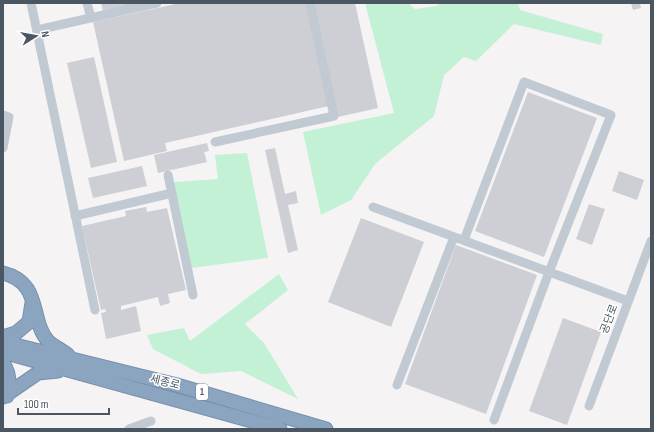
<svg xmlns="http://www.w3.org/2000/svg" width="654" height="432" viewBox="0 0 654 432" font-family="'Sofia Sans Condensed','Noto Sans KR',sans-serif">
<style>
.green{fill:#c3f1d5}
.building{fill:#cdcfd5}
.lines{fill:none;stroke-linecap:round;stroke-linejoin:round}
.highway-casing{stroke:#7690ad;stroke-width:15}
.minor{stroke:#c1cad2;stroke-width:9}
.highway{stroke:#8ba5c1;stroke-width:13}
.labels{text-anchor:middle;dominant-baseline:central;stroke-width:3;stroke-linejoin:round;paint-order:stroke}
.shield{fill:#fff;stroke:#808990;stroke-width:1}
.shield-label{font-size:10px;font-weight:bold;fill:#4a5661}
.street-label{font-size:11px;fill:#4a5661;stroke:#fff}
</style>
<rect width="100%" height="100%" fill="#f5f3f3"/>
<path class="green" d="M 365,3 L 408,3 L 415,9 L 436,6 L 441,3 L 518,3 L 520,10 L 603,34 L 601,45 L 514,24 L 476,61 L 464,57 L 444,75 L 434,116 L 375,164 L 351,200 L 321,215 L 303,132 L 394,113 Z
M 247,153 L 268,258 L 191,268 L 173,182 L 218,179 L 215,155 Z
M 279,274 L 288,290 L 245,324 L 264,343 L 298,399 L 241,371 L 201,374 L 153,349 L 147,335 L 184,328 L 190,341 Z"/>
<path class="building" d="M 101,3 L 125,3 L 125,6 L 103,11 Z
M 180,3 L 306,3 L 329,106 L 165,143 L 167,151 L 124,161 L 93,22 Z
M 313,3 L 355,3 L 378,108 L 338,117 Z
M 631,3 L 640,3 L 641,8 L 633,10 Z
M 94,57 L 117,162 L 91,168 L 67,63 Z
M 528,92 L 597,118 L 544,257 L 475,231 Z
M 207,143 L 209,151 L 204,152 L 207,162 L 158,173 L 154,155 Z
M 275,148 L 285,194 L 296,191 L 298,203 L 288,205 L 298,250 L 288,253 L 265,150 Z
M 142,166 L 147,186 L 93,198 L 88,178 Z
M 619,171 L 644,180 L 637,200 L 612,191 Z
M 589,204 L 605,209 L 592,245 L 576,239 Z
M 146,207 L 147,212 L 167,208 L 186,290 L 168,294 L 170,303 L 160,306 L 158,297 L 121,306 L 121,310 L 136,306 L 141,331 L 106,339 L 101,313 L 106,312 L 105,309 L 101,310 L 82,226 L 126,216 L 125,211 Z
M 361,218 L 424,242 L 391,327 L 328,302 Z
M 456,245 L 537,275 L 486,414 L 405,384 Z
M 563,318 L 601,332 L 567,425 L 529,411 Z"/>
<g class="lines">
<g class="highway-casing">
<path id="highway" d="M 3,273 C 43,283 29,320 48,341 C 53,346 62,350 68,355
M 3,337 L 16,333 L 29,322 L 32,303
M 3,342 L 177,385 L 326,429
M 3,352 L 280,429
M 3,363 C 10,373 10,385 7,396
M 3,397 L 38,373 L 58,371"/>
</g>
<path class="minor" d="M 31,3 L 95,310
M 87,3 L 91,18
M 129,4 L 130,9 L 157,3
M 37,30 L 130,9
M 3,115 L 9,117 L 3,148
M 215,142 L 334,116 L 310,3
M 168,175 L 193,295
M 373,207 L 628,301
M 75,216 L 172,193
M 464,240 L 524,82 L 611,115 L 549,272 L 494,420
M 397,385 L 454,237
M 589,406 L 651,241
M 129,429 L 151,421"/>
<use href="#highway" class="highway"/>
</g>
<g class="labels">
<rect class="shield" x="196" y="384" width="12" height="16" rx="3"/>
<g class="shield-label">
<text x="202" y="392">1</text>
</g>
<g class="street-label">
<text transform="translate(609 319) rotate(-69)">공단로</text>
<text transform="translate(165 382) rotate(14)">세종로</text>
</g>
</g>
<rect width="654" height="432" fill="none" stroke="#4a5661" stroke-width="8"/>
<g transform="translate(36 36) rotate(79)" stroke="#ffffff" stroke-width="3" paint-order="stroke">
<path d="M0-3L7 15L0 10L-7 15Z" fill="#4a5661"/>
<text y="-6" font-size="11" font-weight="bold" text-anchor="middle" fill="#4a5661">N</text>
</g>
<path d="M18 408v6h91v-6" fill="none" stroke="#4a5661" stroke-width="2"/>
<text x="24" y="408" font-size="12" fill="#4a5661" stroke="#ffffff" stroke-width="3" paint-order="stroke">100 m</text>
</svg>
